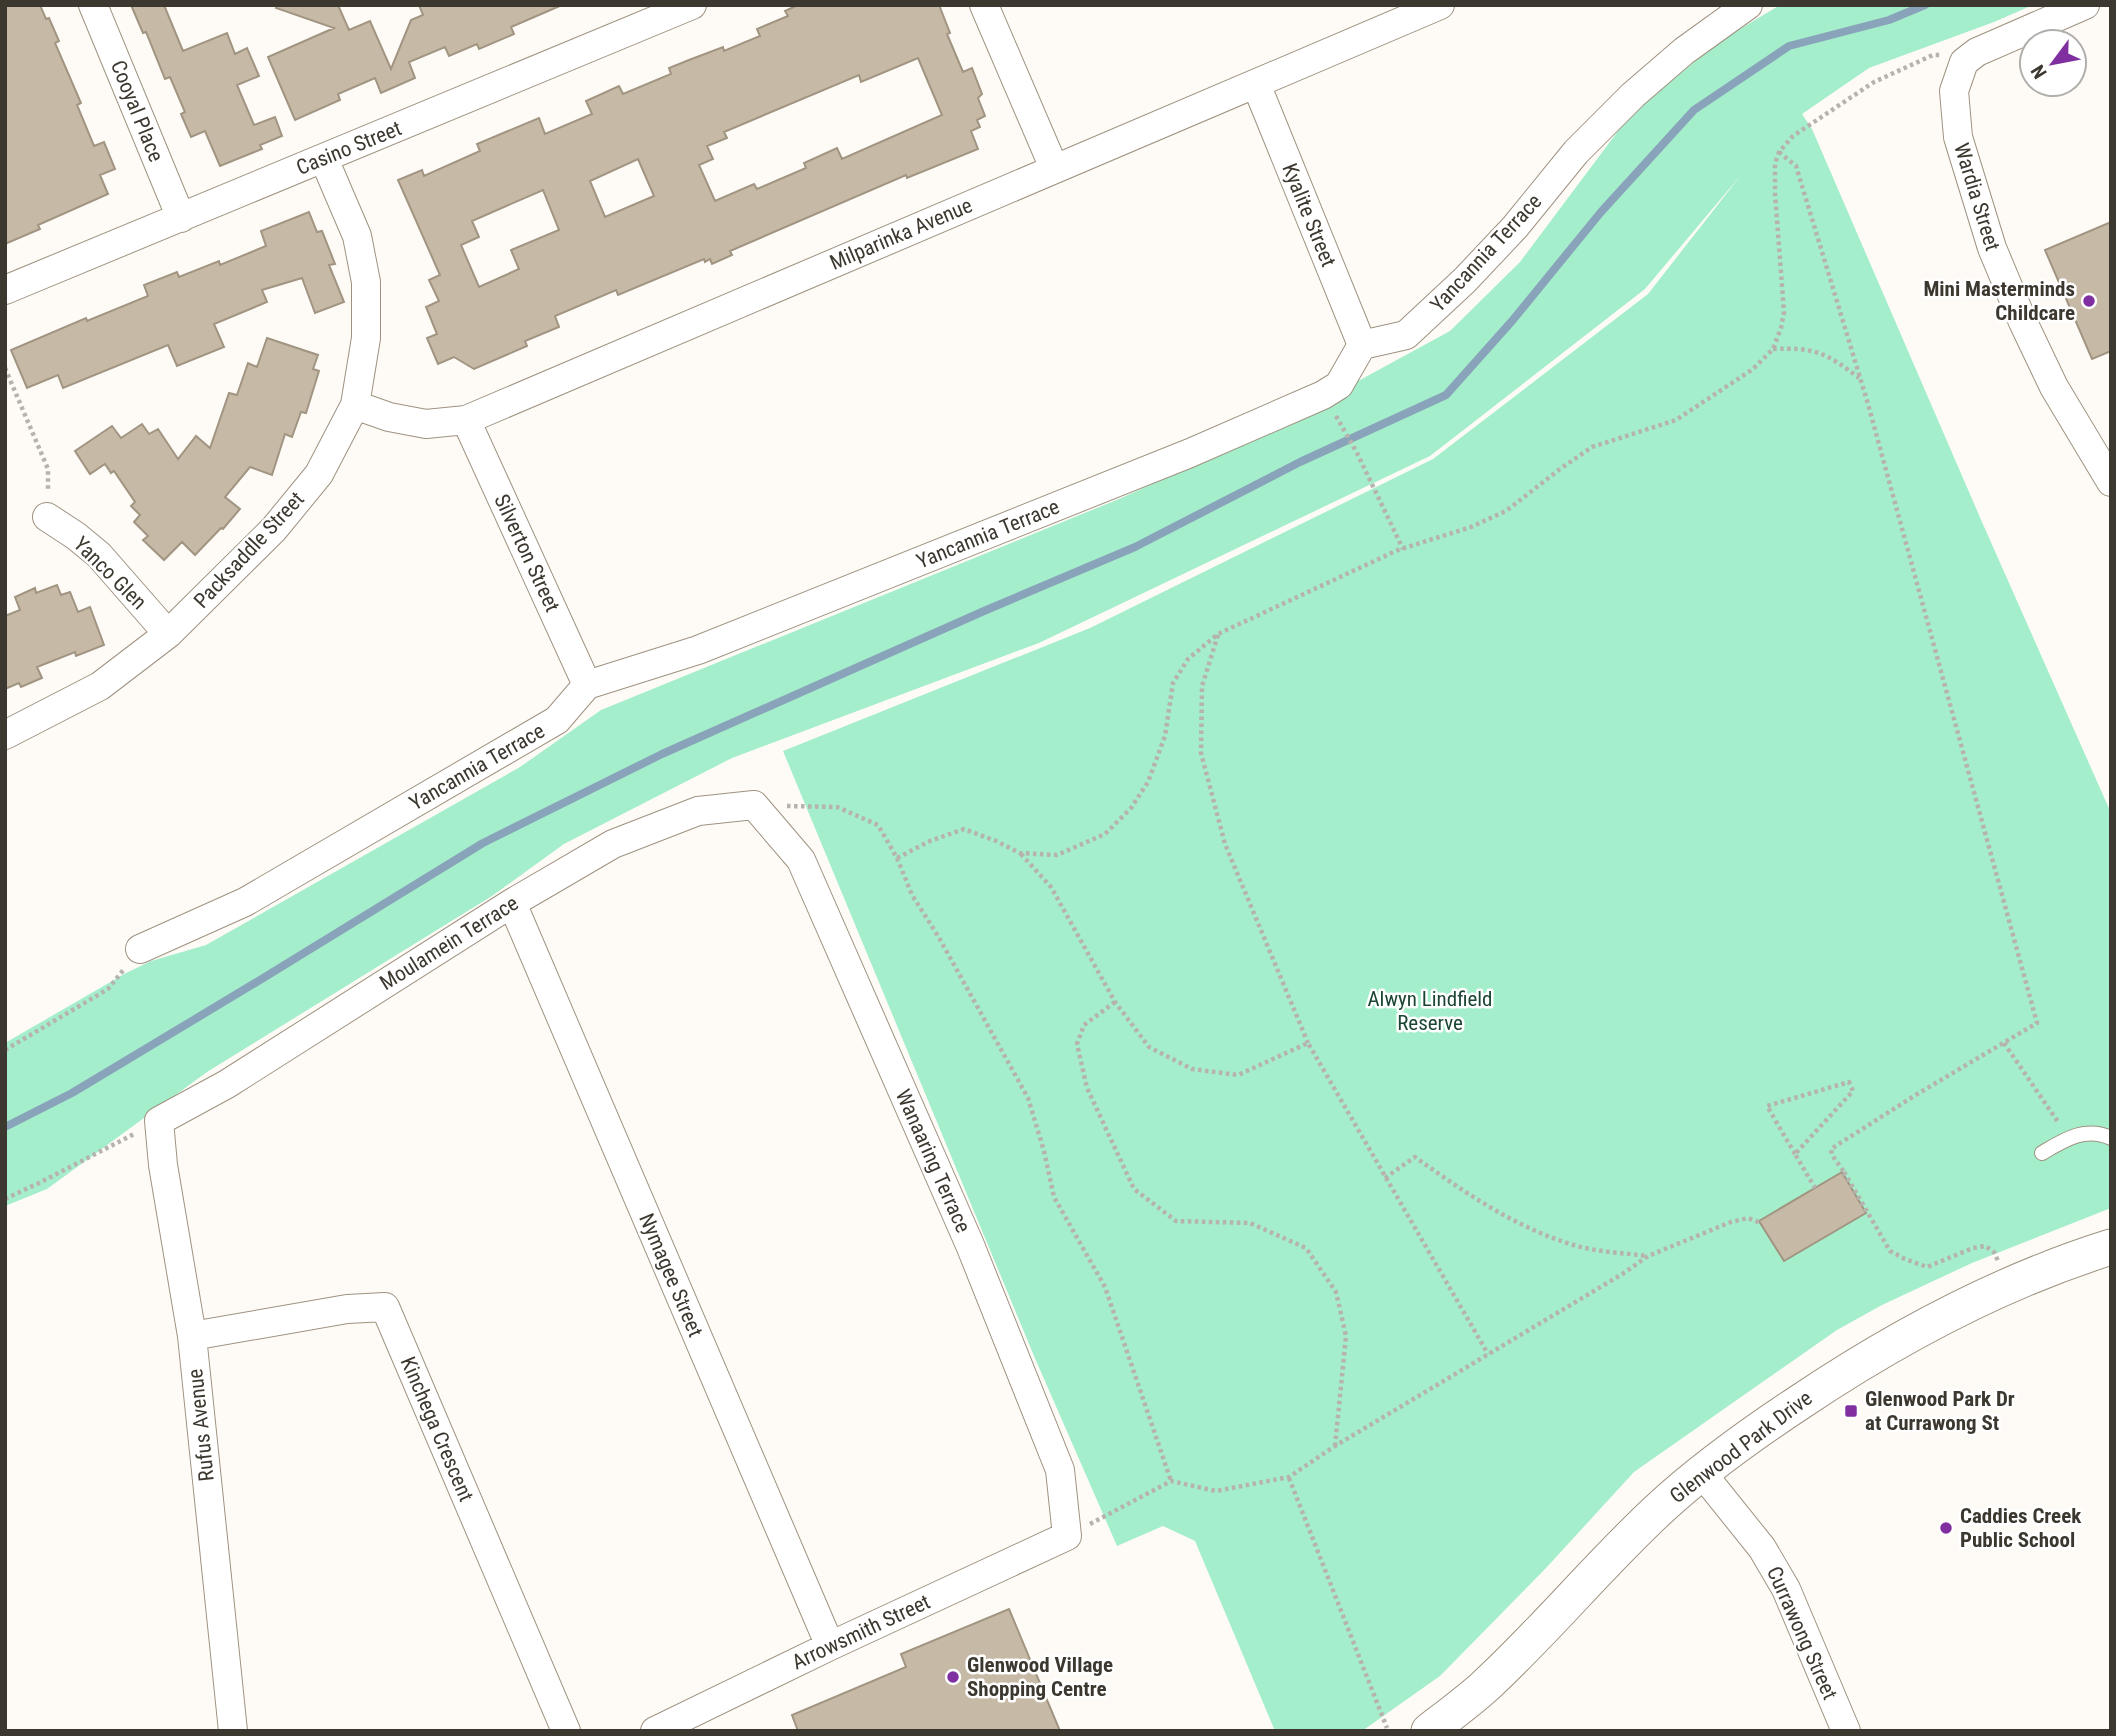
<svg xmlns="http://www.w3.org/2000/svg" width="2116" height="1736" viewBox="0 0 2116 1736" font-family="'Roboto Condensed',sans-serif">
<style>
.green{fill:#a5eecb}
.lines{fill:none;stroke-linecap:round;stroke-linejoin:round}
.stream{stroke:#89a3ba;stroke-width:8}
.building{fill:#c6b9a6;stroke:#a19582;stroke-width:2;fill-rule:evenodd}
.service-casing{stroke:#9f9280;stroke-width:16}
.minor-casing{stroke:#9f9280;stroke-width:30}
.tertiary-casing{stroke:#9f9280;stroke-width:37}
.path{stroke:#b6b2ad;stroke-width:4.5;stroke-dasharray:3.5 3.5;stroke-linecap:butt}
.service{stroke:#fff;stroke-width:14}
.minor{stroke:#fff;stroke-width:28}
.tertiary{stroke:#fff;stroke-width:35}
.poi-dot{fill:#7f2f9f;stroke:#fff;stroke-width:2.5}
.labels{text-anchor:middle;dominant-baseline:central;stroke-width:5;stroke-linejoin:round;paint-order:stroke}
.street-label{font-size:21px;fill:#3c372f;stroke:#fff}
.poi-label{font-size:21px;font-weight:bold;fill:#3c372f;stroke:#fff;text-anchor:start}
.park-label{font-size:21px;fill:#1c4534;stroke:#fff}
</style>
<rect width="100%" height="100%" fill="#fefbf7"/>
<path class="green" d="M 1780,5 L 2033,5 L 1994,22 L 1869,68 L 1802,114 L 1812,129 L 1982,522 L 2111,813 L 2111,1208 L 1972,1263 L 1882,1305 L 1837,1330 L 1634,1472 L 1547,1567 L 1440,1676 L 1362,1731 L 1275,1731 L 1195,1541 L 1163,1526 L 1117,1546 L 1034,1356 L 783,751 L 1090,628 L 1433,459 L 1648,294 L 1741,175 L 1645,289 L 1430,456 L 1039,643 L 732,758 L 564,844 L 492,896 L 207,1072 L 47,1189 L 5,1206 L 5,1043 L 126,973 L 151,961 L 206,945 L 520,767 L 601,710 L 1119,499 L 1248,441 L 1450,331 L 1520,262 L 1630,115 L 1720,41 Z"/>
<g class="lines">
<path class="stream" d="M 5,1127 L 72,1093 L 255,983 L 483,843 L 662,754 L 984,611 L 1135,547 L 1300,462 L 1446,395 L 1512,321 L 1601,212 L 1694,110 L 1789,46 L 1889,20 L 1925,5"/>
</g>
<path class="building" d="M 5,5 L 40,5 L 46,19 L 49,18 L 59,41 L 55,43 L 81,103 L 77,105 L 94,146 L 104,142 L 115,169 L 100,175 L 108,194 L 38,225 L 40,229 L 5,244 Z
M 131,5 L 164,5 L 183,51 L 227,33 L 235,54 L 247,48 L 259,76 L 237,85 L 254,125 L 275,117 L 282,136 L 260,145 L 262,149 L 220,166 L 205,131 L 191,137 L 181,114 L 185,112 L 170,77 L 165,79 L 146,32 L 143,33 Z
M 277,5 L 338,5 L 349,30 L 370,21 L 391,69 L 411,20 L 423,15 L 419,5 L 562,5 L 511,27 L 514,34 L 479,49 L 477,44 L 449,56 L 445,47 L 409,62 L 415,78 L 381,93 L 375,78 L 338,94 L 340,100 L 295,120 L 268,57 L 334,28 L 276,8 Z
M 798,5 L 939,5 L 950,33 L 947,34 L 963,72 L 972,68 L 982,94 L 978,98 L 985,116 L 977,120 L 980,127 L 971,131 L 978,149 L 907,178 L 906,175 L 730,251 L 732,255 L 712,264 L 710,259 L 705,262 L 704,259 L 618,295 L 616,290 L 555,316 L 559,327 L 525,341 L 527,346 L 474,369 L 454,357 L 438,364 L 427,338 L 437,334 L 426,307 L 439,301 L 429,280 L 440,275 L 398,180 L 422,170 L 424,176 L 480,151 L 477,144 L 539,118 L 545,134 L 592,114 L 586,101 L 619,86 L 623,94 L 671,74 L 669,68 L 689,60 L 723,47 L 724,51 L 760,36 L 757,29 L 788,16 L 785,11 ZM 918,58 L 942,115 L 842,159 L 837,148 L 804,163 L 806,168 L 757,189 L 754,184 L 715,201 L 699,165 L 713,159 L 707,146 L 727,138 L 724,132 L 859,75 L 861,82 ZM 638,159 L 654,196 L 605,217 L 590,181 ZM 543,190 L 559,230 L 511,250 L 519,269 L 479,287 L 461,245 L 479,237 L 472,221 Z
M 309,212 L 317,232 L 322,231 L 335,264 L 329,265 L 344,302 L 315,313 L 302,278 L 262,290 L 267,302 L 214,324 L 224,347 L 177,366 L 168,345 L 63,388 L 58,375 L 27,388 L 11,350 L 86,318 L 87,321 L 148,296 L 144,285 L 177,272 L 179,277 L 219,261 L 220,265 L 266,246 L 261,231 Z
M 2111,222 L 2111,351 L 2092,359 L 2045,250 Z
M 267,338 L 318,355 L 313,369 L 319,371 L 306,413 L 301,412 L 292,437 L 285,434 L 272,475 L 250,467 L 225,497 L 240,509 L 223,529 L 221,528 L 195,555 L 182,542 L 164,560 L 143,540 L 148,536 L 134,522 L 140,515 L 131,506 L 135,502 L 114,471 L 111,473 L 105,464 L 90,474 L 75,451 L 112,426 L 121,438 L 142,424 L 149,434 L 158,429 L 178,459 L 196,436 L 210,448 L 229,393 L 237,395 L 248,363 L 257,367 Z
M 57,585 L 61,595 L 70,592 L 78,612 L 90,607 L 104,645 L 76,656 L 75,652 L 37,667 L 42,678 L 21,687 L 19,683 L 5,689 L 5,616 L 20,610 L 15,597 L 35,588 L 36,593 Z
M 1842,1172 L 1866,1213 L 1784,1261 L 1759,1221 Z
M 1009,1609 L 1060,1731 L 798,1731 L 792,1715 L 906,1667 L 901,1654 Z"/>
<g class="lines">
<g class="service-casing">
<path id="service" d="M 2042,1153 C 2064,1140 2085,1126 2111,1138"/>
</g>
<g class="minor-casing">
<path id="minor" d="M 93,5 L 181,218
M 984,5 L 1054,168
M 2085,5 L 1977,52 L 1964,62 L 1954,91 L 1958,137 L 1992,248 L 2023,322 L 2054,387 L 2111,482
M 1256,84 L 1362,345
M 5,290 L 692,5
M 355,405 L 389,417 L 426,424 L 466,420 L 1440,5
M 466,420 L 587,685
M 47,517 L 76,536 L 99,555 L 168,634
M 5,735 L 100,686 L 168,634 L 274,529 L 319,474 L 355,405 L 366,338 L 366,282 L 357,236 L 324,159
M 512,903 L 830,1646
M 140,949 L 245,902 L 557,720 L 587,685 L 698,650 L 1190,453 L 1323,395 L 1339,385 L 1362,345 L 1406,335 L 1465,280 L 1515,227 L 1576,152 L 1633,95 L 1684,51 L 1748,5
M 192,1336 L 347,1309 L 385,1307 L 566,1731
M 1701,1472 L 1762,1548 L 1786,1589 L 1846,1731
M 233,1731 L 192,1336 L 163,1165 L 159,1121 L 227,1084 L 512,903 L 613,844 L 698,811 L 754,805 L 801,860 L 970,1245 L 1060,1470 L 1067,1536 L 830,1646 L 655,1731"/>
</g>
<g class="tertiary-casing">
<path id="tertiary" d="M 1429,1731 C 1447,1717 1466,1703 1483,1688 C 1544,1632 1597,1567 1657,1511 C 1701,1470 1750,1435 1800,1402 C 1897,1337 1999,1282 2111,1247"/>
</g>
<path class="path" d="M 1779,152 L 1796,166 L 1868,404 L 2037,1023 L 1914,1096 L 1831,1149 L 1832,1155 L 1844,1172 L 1843,1173
M 1773,349 C 1814,347 1827,353 1859,378
M 5,368 L 48,469 L 48,492
M 1336,416 L 1357,453 L 1403,549
M 1218,635 L 1202,686 L 1201,753 L 1225,844 L 1308,1043
M 787,806 L 837,807 L 878,825 L 897,858 L 930,841 L 964,829 L 996,841 L 1020,853 L 1057,855 L 1105,834 L 1131,808 L 1148,782 L 1165,736 L 1173,683 L 1188,659 L 1218,634 L 1398,550 L 1471,527 L 1506,511 L 1560,469 L 1592,447 L 1676,420 L 1753,369 L 1773,349 L 1781,328 L 1784,312 L 1775,194 L 1775,164 L 1779,152 L 1793,136 L 1874,82 L 1933,55 L 1942,55
M 1021,854 L 1051,887 L 1115,1002 L 1149,1047 L 1192,1069 L 1238,1075 L 1308,1043 L 1488,1354
M 897,858 L 912,895 L 938,936 L 1028,1098 L 1044,1151 L 1054,1197 L 1105,1287 L 1171,1481
M 1115,1002 L 1084,1025 L 1077,1044 L 1087,1088 L 1134,1189 L 1176,1221 L 1250,1223 L 1306,1248 L 1336,1292 L 1346,1336 L 1335,1446
M 2004,1043 L 2058,1122 L 2059,1122
M 5,1050 L 108,989 L 125,968
M 1795,1154 L 1767,1106 L 1849,1082 L 1853,1091 L 1795,1154 L 1815,1188
M 1844,1172 L 1890,1251 L 1905,1259 L 1927,1267 L 1973,1248 L 1985,1246 L 1994,1252 L 1998,1261
M 1385,1178 L 1415,1157 C 1464,1192 1517,1229 1577,1246 C 1599,1252 1624,1253 1647,1256
M 5,1199 L 39,1183 L 136,1133
M 1289,1478 L 1387,1728
M 1090,1524 L 1171,1481 L 1216,1491 L 1289,1477 L 1335,1446 L 1624,1273 L 1648,1256 L 1731,1222 L 1748,1218 L 1761,1223"/>
<use href="#service" class="service"/>
<use href="#minor" class="minor"/>
<use href="#tertiary" class="tertiary"/>
</g>
<g class="poi-dot">
<circle cx="2089" cy="301" r="7"/>
<rect x="1844" y="1404" width="14" height="14" rx="3.5"/>
<circle cx="1946" cy="1528" r="7"/>
<circle cx="953" cy="1677" r="7"/>
</g>
<g class="labels">
<g class="street-label">
<text transform="translate(137 111) rotate(68)">Cooyal Place</text>
<text transform="translate(349 148) rotate(-22)">Casino Street</text>
<text transform="translate(1977 197) rotate(73)">Wardia Street</text>
<text transform="translate(1309 215) rotate(68)">Kyalite Street</text>
<text transform="translate(901 234) rotate(-23)">Milparinka Avenue</text>
<text transform="translate(1486 253) rotate(-47)">Yancannia Terrace</text>
<text transform="translate(988 534) rotate(-22)">Yancannia Terrace</text>
<text transform="translate(249 550) rotate(-47)">Packsaddle Street</text>
<text transform="translate(527 553) rotate(65)">Silverton Street</text>
<text transform="translate(110 573) rotate(45)">Yanco Glen</text>
<text transform="translate(477 767) rotate(-30)">Yancannia Terrace</text>
<text transform="translate(449 943) rotate(-32)">Moulamein Terrace</text>
<text transform="translate(933 1161) rotate(66)">Wanaaring Terrace</text>
<text transform="translate(671 1275) rotate(67)">Nymagee Street</text>
<text transform="translate(201 1425) rotate(-96)">Rufus Avenue</text>
<text transform="translate(437 1429) rotate(67)">Kinchega Crescent</text>
<text transform="translate(1741 1447) rotate(-37)">Glenwood Park Drive</text>
<text transform="translate(861 1632) rotate(-25)">Arrowsmith Street</text>
<text transform="translate(1802 1633) rotate(66)">Currawong Street</text>
</g>
<g class="poi-label">
<text x="2075" y="289" text-anchor="end">Mini Masterminds<tspan x="2075" dy="24">Childcare</tspan></text>
<text x="1865" y="1399">Glenwood Park Dr<tspan x="1865" dy="24">at Currawong St</tspan></text>
<text x="1960" y="1516">Caddies Creek<tspan x="1960" dy="24">Public School</tspan></text>
<text x="967" y="1665">Glenwood Village<tspan x="967" dy="24">Shopping Centre</tspan></text>
</g>
<g class="park-label">
<text x="1430" y="999">Alwyn Lindfield<tspan x="1430" dy="24">Reserve</tspan></text>
</g>
</g>
<rect width="2116" height="1736" fill="none" stroke="#3c372f" stroke-width="14"/>
<g transform="translate(2053 63) rotate(238)"><circle r="33" fill="#ffffff" stroke="#b1afac" stroke-width="2"/>
<path d="M0-5L12 26L0 18L-12 26Z" fill="#7f2f9f"/>
<text y="-10" font-size="19" font-weight="bold" text-anchor="middle" fill="#3c372f">N</text>
</g>
</svg>
